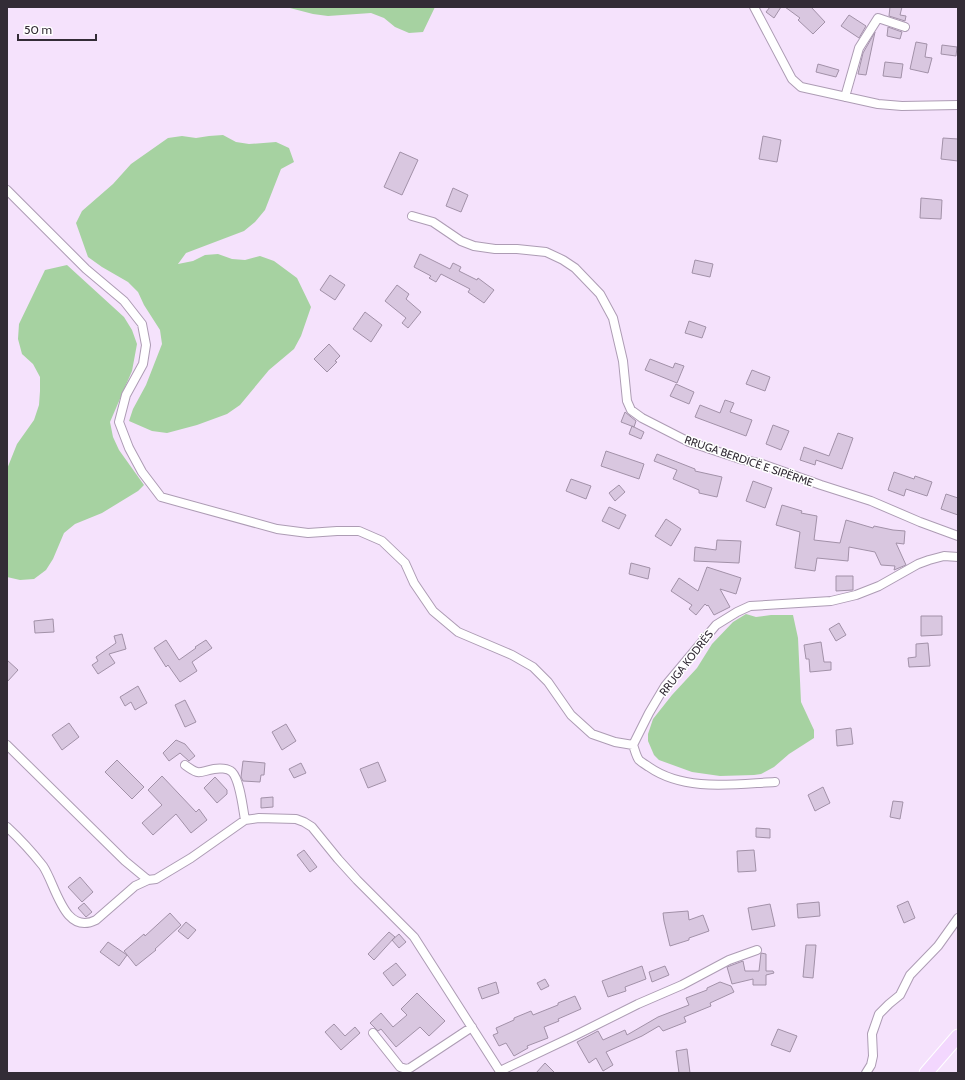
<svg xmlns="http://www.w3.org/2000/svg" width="965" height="1080" viewBox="0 0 965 1080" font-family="Cabin,sans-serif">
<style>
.green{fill:#a6d2a1}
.building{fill:#d9c7e0;stroke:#a291a8}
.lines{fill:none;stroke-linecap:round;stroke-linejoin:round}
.street-casing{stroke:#ad9cb4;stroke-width:10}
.primary-casing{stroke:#fff;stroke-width:15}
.street{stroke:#fff;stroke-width:8}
.primary{stroke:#f3d7fe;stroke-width:13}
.labels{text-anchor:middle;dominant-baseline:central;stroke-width:3;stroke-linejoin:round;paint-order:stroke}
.street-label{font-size:11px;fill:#332c36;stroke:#fff}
</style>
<rect width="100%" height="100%" fill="#f5e2fc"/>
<path class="green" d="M 286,7 L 435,7 L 423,32 L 409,33 L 395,27 L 384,18 L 371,13 L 328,16 L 313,14 Z
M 223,135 L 236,142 L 249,144 L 276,142 L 289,148 L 294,162 L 281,169 L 265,210 L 255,222 L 244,231 L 186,253 L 178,264 L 193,261 L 205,255 L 218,254 L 232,259 L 245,260 L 260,256 L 274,261 L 297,278 L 311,307 L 301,336 L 294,349 L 269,370 L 240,405 L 227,414 L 197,425 L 167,433 L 152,431 L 129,421 L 133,409 L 146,385 L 162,344 L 160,330 L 144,305 L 138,292 L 128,282 L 102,267 L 88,257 L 76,223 L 82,211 L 113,184 L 131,164 L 168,138 L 182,136 L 196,138 L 209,136 Z
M 67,265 L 124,317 L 132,330 L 137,344 L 132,371 L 110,422 L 113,437 L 119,450 L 144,485 L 138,491 L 102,513 L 75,524 L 64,533 L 53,559 L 46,570 L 34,579 L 20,580 L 7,577 L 7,469 L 17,444 L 34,420 L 39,405 L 40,391 L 40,377 L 33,364 L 22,354 L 18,339 L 19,324 L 45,270 Z
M 746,614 L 756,617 L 771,615 L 793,615 L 798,638 L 801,702 L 814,730 L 814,738 L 789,754 L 774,767 L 761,774 L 754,775 L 720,776 L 692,772 L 659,760 L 654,755 L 648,741 L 648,734 L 653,719 L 672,695 L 697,668 L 712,644 L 733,622 Z"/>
<path class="building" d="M 770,7 L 781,7 L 774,18 L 766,12 Z
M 785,7 L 811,7 L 825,22 L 813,34 L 798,20 L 800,18 Z
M 890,7 L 902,7 L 900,15 L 906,16 L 905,21 L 889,16 Z
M 849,15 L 866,26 L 859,38 L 841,26 Z
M 888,27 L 902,32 L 900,39 L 887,36 Z
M 875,32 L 866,75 L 858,74 L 863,53 Z
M 916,42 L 927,44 L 925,57 L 932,58 L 928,73 L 910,69 Z
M 942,45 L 957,47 L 956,56 L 941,54 Z
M 885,62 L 903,64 L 901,78 L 883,76 Z
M 818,64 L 839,70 L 836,77 L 816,72 Z
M 763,136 L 781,140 L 777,162 L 759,159 Z
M 943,138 L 958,139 L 958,161 L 941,159 Z
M 400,152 L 418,160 L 402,195 L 384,187 Z
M 453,188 L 468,195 L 461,212 L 446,206 Z
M 921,198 L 942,200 L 941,219 L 920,218 Z
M 420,254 L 450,269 L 453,263 L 461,267 L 459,271 L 477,280 L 478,278 L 494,290 L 484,303 L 468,292 L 470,289 L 441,274 L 436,282 L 429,278 L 431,276 L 414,267 Z
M 695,260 L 713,264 L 710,277 L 692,273 Z
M 330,275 L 345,285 L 335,300 L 320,290 Z
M 397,285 L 409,294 L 406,299 L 421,312 L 408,328 L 402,323 L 406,318 L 385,301 Z
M 365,312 L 382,325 L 371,342 L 353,329 Z
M 689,321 L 706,327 L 702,338 L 685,333 Z
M 329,344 L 340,356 L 335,361 L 337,362 L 327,372 L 314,359 Z
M 650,359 L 673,368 L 675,363 L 684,366 L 677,383 L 645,370 Z
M 752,370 L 770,377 L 765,391 L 746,384 Z
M 676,384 L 694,392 L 689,404 L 670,396 Z
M 725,400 L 734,403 L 730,412 L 752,420 L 746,436 L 695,417 L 700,405 L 720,413 Z
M 625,412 L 636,421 L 634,427 L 621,422 Z
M 773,425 L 789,431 L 781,450 L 766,444 Z
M 632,426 L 644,432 L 641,439 L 629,434 Z
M 838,433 L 853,438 L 842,469 L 816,460 L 815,465 L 800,460 L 804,447 L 829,456 Z
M 606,451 L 644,464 L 639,479 L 601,466 Z
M 657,454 L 695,469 L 695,471 L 722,477 L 717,497 L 699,493 L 699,490 L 673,479 L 677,470 L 654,461 Z
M 894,472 L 914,479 L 915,476 L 932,482 L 927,496 L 906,489 L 904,496 L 888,490 Z
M 571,479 L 591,486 L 586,499 L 566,491 Z
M 753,481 L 772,488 L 765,508 L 746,501 Z
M 619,485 L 625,492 L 615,501 L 609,493 Z
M 946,494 L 958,498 L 958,515 L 941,509 Z
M 782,505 L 802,511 L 801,513 L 817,516 L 814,540 L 840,543 L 846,520 L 873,528 L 874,526 L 893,530 L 905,531 L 904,544 L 896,543 L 906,565 L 894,570 L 895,566 L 881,565 L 875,552 L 849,547 L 848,561 L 817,558 L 815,571 L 795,568 L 800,532 L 776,525 Z
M 609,507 L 626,515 L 619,529 L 602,521 Z
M 666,519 L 681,529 L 671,546 L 655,536 Z
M 717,540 L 741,541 L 739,563 L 694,561 L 695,547 L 716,550 Z
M 631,563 L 650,568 L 648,579 L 629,574 Z
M 707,567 L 741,578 L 736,594 L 720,589 L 730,607 L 714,615 L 708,605 L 707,606 L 705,604 L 696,615 L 689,609 L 692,605 L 671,591 L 679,578 L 698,591 Z
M 836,576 L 853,576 L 853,590 L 836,591 Z
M 921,616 L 942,616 L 942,635 L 921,636 Z
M 53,619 L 54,632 L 35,633 L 34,621 Z
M 839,623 L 846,635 L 836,641 L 829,629 Z
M 122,634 L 126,649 L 109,654 L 115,663 L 98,674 L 92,665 L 98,661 L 96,657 L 116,643 L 114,636 Z
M 166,640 L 179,660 L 196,648 L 195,647 L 206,640 L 212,648 L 192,662 L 197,671 L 180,682 L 168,665 L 166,667 L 154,648 Z
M 821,642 L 824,662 L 831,662 L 831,670 L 810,672 L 809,659 L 806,659 L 804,645 Z
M 928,643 L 930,666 L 909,667 L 908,658 L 916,657 L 916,644 Z
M 7,660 L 18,670 L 7,682 Z
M 138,686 L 147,703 L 135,710 L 131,702 L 125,706 L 120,697 Z
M 185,700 L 196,722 L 185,727 L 175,705 Z
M 69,723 L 79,737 L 62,750 L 52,735 Z
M 286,724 L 296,741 L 282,750 L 272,732 Z
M 851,728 L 853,744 L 837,746 L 836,730 Z
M 176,740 L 185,744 L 195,756 L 189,761 L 180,753 L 169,761 L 163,753 Z
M 117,760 L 144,787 L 132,799 L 105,772 Z
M 243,761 L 265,763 L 264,775 L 261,775 L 260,782 L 243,781 L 241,777 Z
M 378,762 L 386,781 L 368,788 L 360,769 Z
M 301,763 L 306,773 L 294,778 L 289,769 Z
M 162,776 L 196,812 L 199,809 L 207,820 L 191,833 L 176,814 L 153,835 L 142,823 L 162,805 L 148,790 Z
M 215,777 L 227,790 L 227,794 L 217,803 L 204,788 Z
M 823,787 L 830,803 L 815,811 L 808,795 Z
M 273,797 L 273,807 L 261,808 L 261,798 Z
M 893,801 L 903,802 L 900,819 L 890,817 Z
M 756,828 L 770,829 L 770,838 L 756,837 Z
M 304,850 L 317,867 L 310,872 L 297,855 Z
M 754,850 L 756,871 L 738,872 L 737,851 Z
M 80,877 L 93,892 L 82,902 L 68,887 Z
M 908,901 L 915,918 L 904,923 L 897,906 Z
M 819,902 L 820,916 L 798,918 L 797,904 Z
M 84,903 L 92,912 L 86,917 L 78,908 Z
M 770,904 L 775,926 L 752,930 L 748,908 Z
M 688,911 L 689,920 L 703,915 L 709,931 L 689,938 L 689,940 L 670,946 L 664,921 L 663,913 Z
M 170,913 L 181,925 L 155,949 L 156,950 L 136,966 L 124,951 L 144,934 L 145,936 Z
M 186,922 L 196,930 L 188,939 L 178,931 Z
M 389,932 L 395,937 L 374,960 L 368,954 Z
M 399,934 L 406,942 L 399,948 L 392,940 Z
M 108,942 L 127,955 L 119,966 L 100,952 Z
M 806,945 L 816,945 L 813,978 L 803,977 Z
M 761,953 L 766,954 L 766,971 L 773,971 L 774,973 L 766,975 L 766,985 L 753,985 L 753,979 L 732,984 L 727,967 L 743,961 L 745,971 L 759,971 Z
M 396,963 L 406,975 L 393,986 L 383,973 Z
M 642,966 L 646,979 L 625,987 L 626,991 L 608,997 L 602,981 Z
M 665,966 L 669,975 L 652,982 L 649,972 Z
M 545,979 L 549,986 L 541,990 L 537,983 Z
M 496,982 L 499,993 L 482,999 L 478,988 Z
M 720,982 L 731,986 L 734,992 L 710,1003 L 711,1006 L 684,1017 L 686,1022 L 663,1031 L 659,1026 L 642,1036 L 606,1052 L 613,1065 L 603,1071 L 596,1058 L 589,1063 L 577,1042 L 598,1031 L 603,1040 L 625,1030 L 627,1035 L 658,1017 L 689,1005 L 686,998 L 707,990 L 707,988 Z
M 417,993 L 445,1021 L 429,1036 L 420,1027 L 396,1047 L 381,1029 L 378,1031 L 370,1023 L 381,1013 L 393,1027 L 407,1015 L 401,1009 Z
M 575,996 L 581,1009 L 558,1019 L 559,1021 L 544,1027 L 548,1038 L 527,1046 L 528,1048 L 514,1056 L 506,1043 L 499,1046 L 493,1035 L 498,1033 L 496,1028 L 514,1020 L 514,1018 L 531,1011 L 533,1015 L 558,1005 L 558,1003 Z
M 334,1024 L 345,1036 L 355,1027 L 360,1033 L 341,1050 L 325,1032 Z
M 778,1029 L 797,1036 L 790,1052 L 771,1045 Z
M 687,1049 L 690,1073 L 679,1073 L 676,1051 Z
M 545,1063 L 555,1073 L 536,1073 Z"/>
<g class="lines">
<g class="street-casing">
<path id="street" d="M 754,7 L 792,79 L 801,87 L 878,104 L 902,106 L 958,105
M 845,97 L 859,48 L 878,18 L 905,27
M 7,190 L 86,269 L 124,301 L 142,324 L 146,345 L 143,364 L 126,395 L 119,422 L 129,448 L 142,472 L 161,497 L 277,529 L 308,533 L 337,531 L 359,531 L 382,541 L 405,563 L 414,583 L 433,611 L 458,632 L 512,655 L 533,667 L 548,682 L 571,715 L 592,734 L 615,742 L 633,745
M 412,216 L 433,222 L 461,241 L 474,246 L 495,249 L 517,249 L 546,252 L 563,260 L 575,268 L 600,294 L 613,318 L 623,361 L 627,401 L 631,410 L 642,418 L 689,442 L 740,459 L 762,464 L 821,485 L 871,501 L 920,522 L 958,536
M 7,745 L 125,861 L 148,880 L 156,879 L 191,858 L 245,820 L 259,818 L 296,819 L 304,822 L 312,827 L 338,859 L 357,880 L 414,937 L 501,1073
M 185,765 C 200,776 198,772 214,769 C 219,768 228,768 232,772 C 240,780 243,809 245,820
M 775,782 C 734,784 685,792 649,767 C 646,765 641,762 639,760 C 636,756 635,750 633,745 L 649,713 L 665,686 L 716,625 L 737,612 L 750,606 L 831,601 L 856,595 L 879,586 L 918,564 L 929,560 L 944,556 L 958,557
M 7,827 C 20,839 32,852 43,866 C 56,885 64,936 96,920 L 135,886 L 148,880
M 373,1033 L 400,1067 L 406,1069 L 410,1068 L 472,1027
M 500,1071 L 574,1036 L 638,1004 L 682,985 L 729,960 L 757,950
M 866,1073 L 871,1065 L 873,1056 L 872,1034 L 879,1014 L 889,1004 L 900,995 L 910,975 L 938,946 L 958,918"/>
</g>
<g class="primary-casing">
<path id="primary" d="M 926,1073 L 958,1036"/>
</g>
<use href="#street" class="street"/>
<use href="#primary" class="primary"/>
</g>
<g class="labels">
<g class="street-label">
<text transform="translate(749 461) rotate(19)">RRUGA BERDICË E SIPËRME</text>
<text transform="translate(686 663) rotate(-52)">RRUGA KODRËS</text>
</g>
</g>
<rect width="965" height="1080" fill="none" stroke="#332c36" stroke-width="16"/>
<path d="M18 34v6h78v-6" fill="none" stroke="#332c36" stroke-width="2"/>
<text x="24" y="34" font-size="12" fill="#332c36" stroke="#ffffff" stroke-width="3" paint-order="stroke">50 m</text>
</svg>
